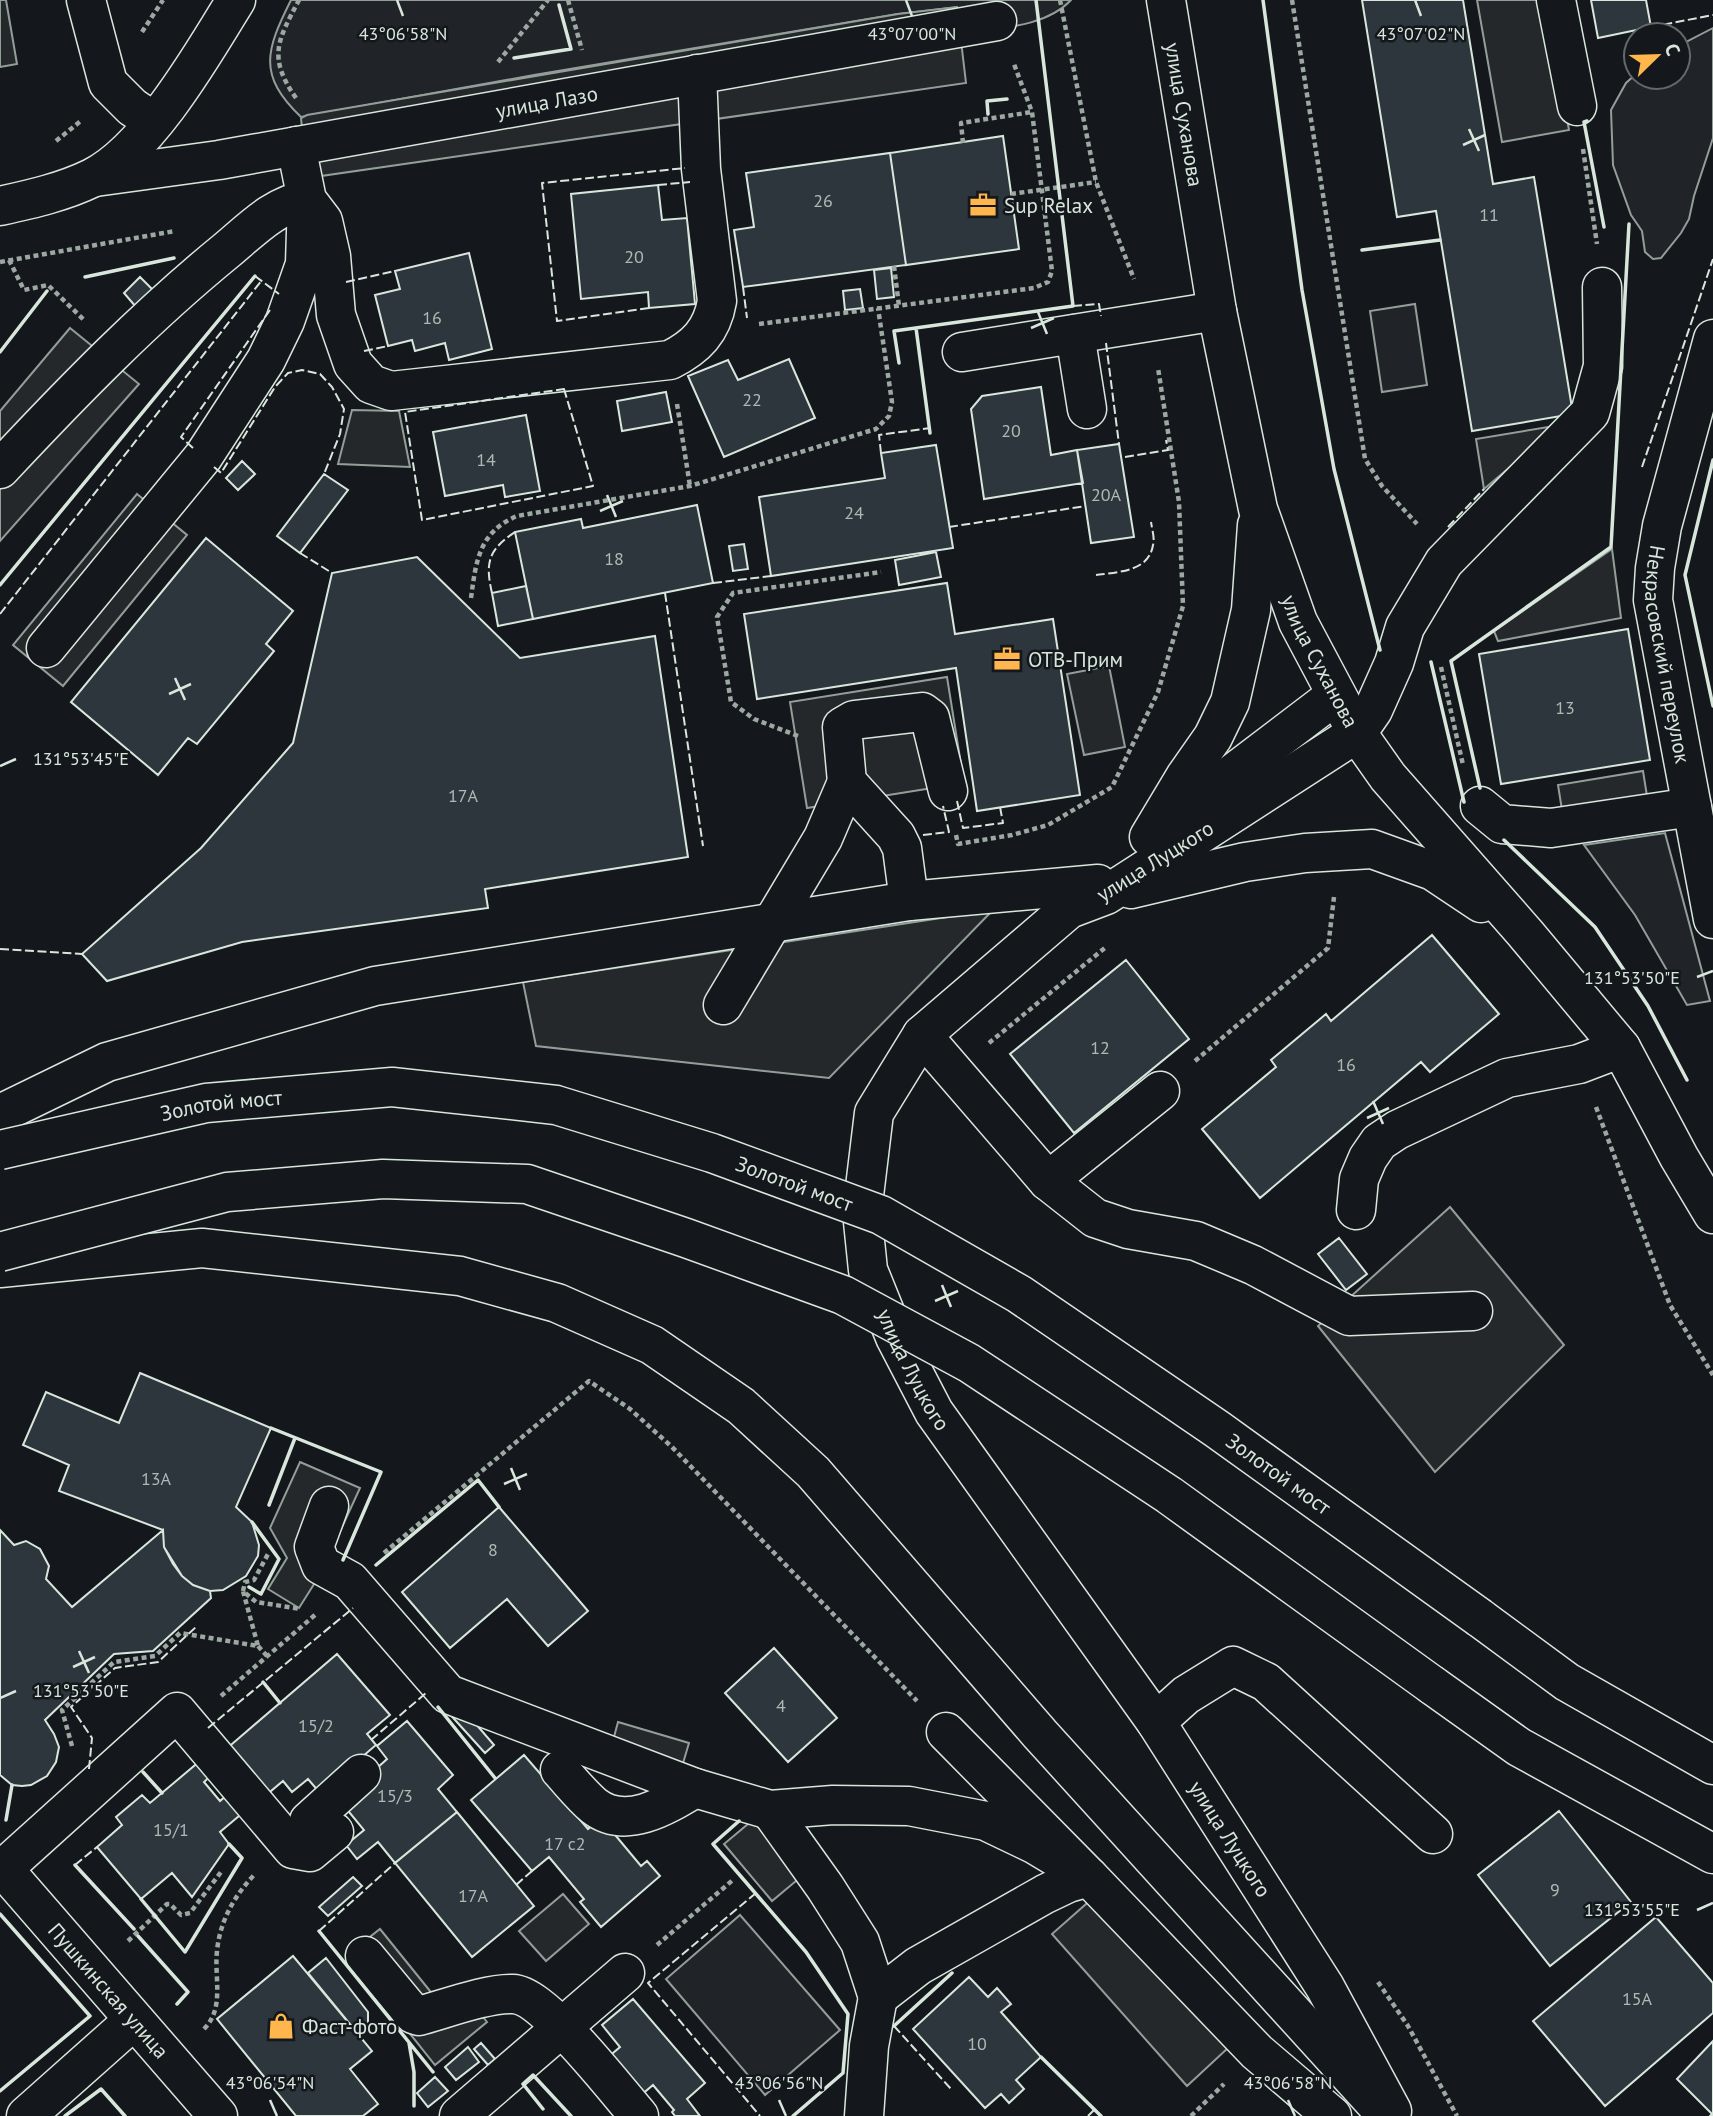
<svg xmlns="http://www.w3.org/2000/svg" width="1713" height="2116" viewBox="0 0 1713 2116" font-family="'PT Sans',sans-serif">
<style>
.green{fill:#202428;stroke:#939e99;stroke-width:2}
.parking{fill:#24282b;stroke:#939e99;stroke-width:2}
.building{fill:#2c363c;stroke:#d8e6dc;stroke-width:2}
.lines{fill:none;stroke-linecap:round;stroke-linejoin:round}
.minor-casing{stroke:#d8e6dc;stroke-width:41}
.major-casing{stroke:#d8e6dc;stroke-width:41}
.highway-casing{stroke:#d8e6dc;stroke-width:41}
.path{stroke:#9da8a2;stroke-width:4.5;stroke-dasharray:5 3.5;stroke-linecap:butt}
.minor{stroke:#14181c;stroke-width:38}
.major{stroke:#14181c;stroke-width:38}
.highway{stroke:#14181c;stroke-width:38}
.highway-bridge-casing{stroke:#d8e6dc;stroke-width:41;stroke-linecap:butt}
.path-bridge{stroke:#9da8a2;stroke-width:4.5;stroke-dasharray:5 3.5;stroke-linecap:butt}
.highway-bridge{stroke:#14181c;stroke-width:38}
.fence{stroke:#d8e6dc;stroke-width:2;stroke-dasharray:9 3.5;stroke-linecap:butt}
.wall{stroke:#d8e6dc;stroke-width:3.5}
.ticks{fill:none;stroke:#d8e6dc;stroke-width:2.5}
.labels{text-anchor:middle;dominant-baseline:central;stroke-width:5;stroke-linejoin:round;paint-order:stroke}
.number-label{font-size:18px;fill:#adbab4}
.street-label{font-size:21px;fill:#d8e6dc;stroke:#14181c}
.poi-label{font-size:21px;fill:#d8e6dc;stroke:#14181c;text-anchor:start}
.ticks-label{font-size:18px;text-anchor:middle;fill:#d8e6dc;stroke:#14181c;stroke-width:5;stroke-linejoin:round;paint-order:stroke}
</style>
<rect width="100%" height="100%" fill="#14181c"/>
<path class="green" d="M 291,0 L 1071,0 C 1045,28 996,28 960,34 L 957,7 L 898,14 L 534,75 L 301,117 C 257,75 266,50 291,0 Z
M 1713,28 L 1713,138 L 1694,196 L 1689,219 L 1681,233 L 1661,258 L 1653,259 L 1645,252 L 1642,231 L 1631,215 L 1613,165 L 1611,110 L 1626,83 L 1636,74 L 1636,77 L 1678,77 L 1678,46 Z
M 1415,304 L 1427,385 L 1382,392 L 1370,311 Z
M 1665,833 L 1710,1001 L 1687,1005 L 1635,915 L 1584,845 Z
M 740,1915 L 840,2030 L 765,2095 L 666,1979 Z"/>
<path class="parking" d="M 0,0 L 6,0 L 17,64 L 0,67 Z
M 1477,0 L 1546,0 L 1569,130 L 1502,142 Z
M 957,7 L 966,83 L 307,178 L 301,118 L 307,115 L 898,14 Z
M 70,328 L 139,384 L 0,541 L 0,411 Z
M 352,410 L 399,411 L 410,467 L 338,464 Z
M 1560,425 L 1484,489 L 1476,439 Z
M 137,494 L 187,535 L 63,686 L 13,645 Z
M 1612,549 L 1621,618 L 1498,641 L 1494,631 Z
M 1109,666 L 1125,747 L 1084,755 L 1067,674 Z
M 947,677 L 964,783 L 807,808 L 790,702 Z
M 1643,771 L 1651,821 L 1566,835 L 1558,785 Z
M 993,910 L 829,1078 L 536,1046 L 523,982 Z
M 1450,1207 L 1564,1345 L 1435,1472 L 1318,1326 Z
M 300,1462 L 360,1488 L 321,1573 L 299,1608 L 268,1589 L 287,1558 L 270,1528 Z
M 618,1722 L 689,1743 L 681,1770 L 611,1748 Z
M 754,1819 L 802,1876 L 772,1901 L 724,1844 Z
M 563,1894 L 589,1924 L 546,1961 L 519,1931 Z
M 1094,1897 L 1228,2048 L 1187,2086 L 1052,1934 Z
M 380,1929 L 455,2022 L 475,2007 L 487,2022 L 435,2065 L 347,1955 Z"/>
<path class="building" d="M 1362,0 L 1463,0 L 1493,184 L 1534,177 L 1573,414 L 1472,431 L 1436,211 L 1397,217 Z
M 1591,0 L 1646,0 L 1651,27 L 1598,38 Z
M 1003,136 L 1019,249 L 906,265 L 890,153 Z
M 890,153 L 906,265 L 743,287 L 734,230 L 754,227 L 746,173 Z
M 658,185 L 662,220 L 687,218 L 695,304 L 649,308 L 648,292 L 581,299 L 571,194 Z
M 469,253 L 492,349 L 449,360 L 445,343 L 415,351 L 412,340 L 388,346 L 375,295 L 400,289 L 395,271 Z
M 891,268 L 894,297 L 877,299 L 874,270 Z
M 140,277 L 153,290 L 136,307 L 124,293 Z
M 860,289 L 863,308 L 845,310 L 843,291 Z
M 789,359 L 815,418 L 724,457 L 688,376 L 728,360 L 738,380 Z
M 1041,387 L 1051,455 L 1077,450 L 1083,483 L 984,499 L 971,409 L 982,396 Z
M 666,392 L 672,422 L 622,431 L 617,401 Z
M 526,415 L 540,491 L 505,497 L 503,485 L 445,496 L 433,432 Z
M 1119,444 L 1134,537 L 1091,543 L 1077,450 Z
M 936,445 L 953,548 L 771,576 L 759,497 L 885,478 L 881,453 Z
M 242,461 L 255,474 L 238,490 L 226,478 Z
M 324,474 L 348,490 L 300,553 L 277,536 Z
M 697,505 L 713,583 L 533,619 L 515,532 L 581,519 L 583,528 Z
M 206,538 L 293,611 L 266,644 L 274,651 L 197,744 L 188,738 L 158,775 L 71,702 Z
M 744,544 L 748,569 L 733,571 L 729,546 Z
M 936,552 L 941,577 L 899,585 L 895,560 Z
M 417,557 L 520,658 L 655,636 L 688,857 L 485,889 L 488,908 L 242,942 L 107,981 L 82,954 L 201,848 L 293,743 L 332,573 Z
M 947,583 L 955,634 L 1053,619 L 1080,795 L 977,811 L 956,668 L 757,699 L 744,614 Z
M 526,586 L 533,619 L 498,626 L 492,593 Z
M 1628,629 L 1650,760 L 1501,784 L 1479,654 Z
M 1432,935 L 1499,1014 L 1430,1072 L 1421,1062 L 1260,1198 L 1202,1129 L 1276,1067 L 1271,1060 L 1326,1014 L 1331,1021 Z
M 1126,960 L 1189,1039 L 1074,1133 L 1010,1054 Z
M 1339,1238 L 1367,1274 L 1346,1290 L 1318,1254 Z
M 140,1373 L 271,1428 L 236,1507 L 252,1522 L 259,1545 L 258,1556 L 246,1576 L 223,1590 L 210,1591 L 193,1585 L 182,1576 L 164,1547 L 163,1530 L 59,1491 L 69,1465 L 23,1445 L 46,1392 L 119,1423 Z
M 499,1507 L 588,1611 L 548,1646 L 507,1599 L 450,1648 L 402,1592 Z
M 0,1530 L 14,1545 L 26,1541 L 40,1549 L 49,1566 L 46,1579 L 72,1607 L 163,1530 L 164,1547 L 173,1564 L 182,1576 L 193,1585 L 210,1591 L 211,1598 L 153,1651 L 114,1654 L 45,1720 L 54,1734 L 59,1747 L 56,1762 L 47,1776 L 31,1785 L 22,1786 L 12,1785 L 0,1775 Z
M 774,1648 L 837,1718 L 788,1762 L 725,1693 Z
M 337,1654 L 390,1715 L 367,1734 L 376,1745 L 320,1793 L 308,1779 L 292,1792 L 283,1781 L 265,1796 L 225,1750 Z
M 456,1701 L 494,1745 L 485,1753 L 446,1710 Z
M 407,1721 L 453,1775 L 438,1789 L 457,1812 L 395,1863 L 378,1842 L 357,1859 L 346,1845 L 364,1830 L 340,1801 L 387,1759 L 377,1746 Z
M 207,1755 L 218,1769 L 204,1782 L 220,1801 L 235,1788 L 251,1806 L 220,1832 L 229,1844 L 192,1897 L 172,1873 L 141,1899 L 97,1847 L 122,1825 L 116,1817 L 142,1795 L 150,1803 Z
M 524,1755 L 588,1829 L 601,1818 L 641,1866 L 647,1861 L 660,1876 L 601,1927 L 580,1902 L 584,1899 L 549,1857 L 532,1871 L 471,1800 Z
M 1559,1811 L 1631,1902 L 1550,1966 L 1478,1875 Z
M 457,1812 L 534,1906 L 472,1957 L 395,1863 Z
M 353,1877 L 362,1886 L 328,1916 L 319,1907 Z
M 1656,1917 L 1713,1983 L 1713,2013 L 1605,2106 L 1533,2021 Z
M 293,1956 L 372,2051 L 350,2069 L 378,2104 L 363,2116 L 296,2116 L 217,2019 Z
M 326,1958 L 368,2012 L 368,2025 L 359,2035 L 308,1973 Z
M 969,1977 L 988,1997 L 997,1988 L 1011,2004 L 1001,2012 L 1041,2057 L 1016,2080 L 1024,2089 L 1009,2103 L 1001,2094 L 985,2108 L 913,2029 Z
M 633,1999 L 705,2083 L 687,2099 L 700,2116 L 675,2116 L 672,2112 L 674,2110 L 653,2085 L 640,2096 L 607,2058 L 620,2047 L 602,2025 Z
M 1713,2041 L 1713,2116 L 1710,2116 L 1712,2114 L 1677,2079 Z
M 481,2043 L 495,2059 L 488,2065 L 474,2049 Z
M 468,2047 L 479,2062 L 456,2080 L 445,2067 Z
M 435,2077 L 448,2091 L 428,2107 L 417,2093 Z"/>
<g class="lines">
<g class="minor-casing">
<g id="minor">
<path d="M 86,0 L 108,83 L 132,107 L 154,122"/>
<path d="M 1556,0 L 1577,106"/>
<path d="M 296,146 L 307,200 L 323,221 L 331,256 L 336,315 L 353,364 L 371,384 L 391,391 L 670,360 C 696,347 712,331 717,301 L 701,169 L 697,74"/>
<path id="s1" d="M 95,177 L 219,160 L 997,21"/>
<path d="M 1075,334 L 1087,409"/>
<path id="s2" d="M 1713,339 L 1662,526 L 1655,568 L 1653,600 L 1713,919"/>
<path d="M 962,352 L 1217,311"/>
<path d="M 0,469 C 72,392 145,317 227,250 C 250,231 275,204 307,200 L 305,264 L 285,321 L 266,360 L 203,457 L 46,648"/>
<path d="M 1357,733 L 1373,710 L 1394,663 L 1405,627 L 1444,562 L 1590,413 L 1603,366 L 1602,287"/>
<path d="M 1480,806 L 1502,824 L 1551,828 L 1692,807"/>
<path d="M 909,901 L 902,848 L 896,836 L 847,782 L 842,727 L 854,720 L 922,712 L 930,718 L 948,791"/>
<path d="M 723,1005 L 823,838 L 847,782"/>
<path d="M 922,1035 L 1048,1181 L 1095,1218 L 1128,1229 L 1196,1241 L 1253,1265 L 1349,1316 L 1473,1311"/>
<path d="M 1048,1181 L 1160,1091"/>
<path d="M 1356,1210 L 1359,1179 L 1368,1158 L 1379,1142 L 1397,1130 L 1507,1078 L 1579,1064 L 1621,1048"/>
<path d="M 329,1506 L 314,1547 L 321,1565 L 350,1581 L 448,1694 L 695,1788 L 770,1810 L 833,1805 L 909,1806 L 986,1821 L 1034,1844 L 1089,1877 L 1257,2052 L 1332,2116"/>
<path d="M 1156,1722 L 1186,1695 L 1233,1666 L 1266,1682 L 1433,1834"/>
<path d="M 560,1770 C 571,1782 582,1796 594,1806 C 626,1831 667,1805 695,1788"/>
<path d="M 770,1810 L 825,1887 L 860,1942 L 878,1997 L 918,1966 L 1045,1894 L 1068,1883 L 1089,1877 L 946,1732"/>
<path d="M 294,1847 L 305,1839 L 309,1821 L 361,1774"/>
<path id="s3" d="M 0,1865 L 218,2116"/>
<path d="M 3,1869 L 177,1712 L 293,1849 L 310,1852 L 334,1832"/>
<path d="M 365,1956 L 413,2014 L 419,2016 C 445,2009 487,1993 513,1994 C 544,1995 617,2091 639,2116"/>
<path d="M 26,2116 L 134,2020"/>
<path d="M 459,2116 L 625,1973"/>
<path d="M 864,2116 L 869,2046 L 878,1997"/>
</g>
</g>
<g class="major-casing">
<g id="major">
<path id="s4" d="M 1166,0 L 1217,311 L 1258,509 L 1298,622 L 1357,733 L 1388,777 L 1525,933 L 1621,1048 L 1679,1157 L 1713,1214"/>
<path d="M 0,206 C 32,199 63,192 92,178 C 148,150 203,54 236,0"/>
<path id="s5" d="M 1357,733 L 1106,895 L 1069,909 L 922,1035 L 874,1113 L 862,1212 L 868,1270 L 895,1337 L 934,1412 L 1156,1722 L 1325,1987 L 1392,2111"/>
<path d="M 1165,825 L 1336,695"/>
<path d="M 1149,837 L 1185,777 L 1213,737 L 1230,702 L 1251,610 L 1257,525"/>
<path d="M 1131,889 L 1245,862 L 1305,853 L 1372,849 L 1433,871 L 1481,903"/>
<path d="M 0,1114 L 107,1062 L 375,986 L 909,901 L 1098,884"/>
</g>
</g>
<g class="highway-casing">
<path id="highway" d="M 0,1268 L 202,1248 L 460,1276 L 557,1303 L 652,1345 L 741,1406 L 813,1472 L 1040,1734 L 1387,2116
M 1480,1618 L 1567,1682 L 1713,1765
M 1432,1685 L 1519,1747 L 1713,1854"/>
</g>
<path class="path" d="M 568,0 L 582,50
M 1060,0 L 1096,182 L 1134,279
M 1292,0 L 1365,459 L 1382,486 L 1417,524
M 142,32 L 163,0
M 498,62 L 548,0
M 296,98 C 267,57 278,40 299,0
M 56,141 L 82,120
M 963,143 L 961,123 L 1032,112
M 1583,149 L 1597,244
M 9,260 L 24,290 L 48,285 L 84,320
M 0,262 L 175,231
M 894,266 L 899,306
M 759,324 L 1034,288 L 1048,282 L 1052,271 L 1032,112 L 1014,64
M 677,404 L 690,486
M 471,598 C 476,561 479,532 517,516 L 690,486 L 876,429 L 889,416 L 892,402 L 878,308
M 1441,667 L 1463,765
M 798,736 L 754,719 L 731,702 L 717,617 L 733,593 L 881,572
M 956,835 L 958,844 L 1012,835 L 1048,825 L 1112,787 L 1158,692 L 1183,606 L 1179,502 L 1158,368
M 989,1043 L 1106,947
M 1195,1061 L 1328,948 L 1334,897
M 1596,1107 L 1670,1305 L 1713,1375
M 384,1553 L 589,1381 L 630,1409 L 672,1447 L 917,1701
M 243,1591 L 245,1582 L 254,1580 L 268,1554
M 258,1646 L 267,1656
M 221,1696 L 315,1615
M 72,1746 L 62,1710 L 114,1662 L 155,1656 L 180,1633 L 258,1646 L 243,1591 L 256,1602 L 301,1609
M 128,1941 L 167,1904 L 170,1904 L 181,1915 L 190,1913 L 221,1872
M 657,1945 L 734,1879
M 1378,1982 L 1408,2026 L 1457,2116
M 204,2029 C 225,2008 214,1978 217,1951 C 220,1921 234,1896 255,1874
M 1191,2116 L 1224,2084"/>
<use href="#minor" class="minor"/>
<use href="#major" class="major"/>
<use href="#highway" class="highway"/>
<g class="highway-bridge-casing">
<g id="highway-bridge">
<path id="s6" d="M 0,1150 L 206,1103 L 392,1087 L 556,1105 L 712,1153 L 881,1215 L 1019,1294 L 1217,1429 L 1480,1618"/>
<path d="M 0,1252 L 227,1192 L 383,1179 L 527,1184 L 686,1238 L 843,1295 L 969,1363 L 1169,1495 L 1432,1685"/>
</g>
</g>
<path class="path-bridge" d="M 1011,194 L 1096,182"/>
<use href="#highway-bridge" class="highway-bridge"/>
<path class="fence" d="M 1651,27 L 1713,15
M 658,185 L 690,182
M 255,276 L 279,294
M 346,282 L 395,271
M 743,287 L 747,318
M 1073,306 L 1099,304 L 1101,316
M 649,308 L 557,321 L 542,183 L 685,168
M 1106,343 L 1119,444
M 364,351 L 388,346
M 564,389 L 593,486 L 422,520 L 405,412 Z
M 193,448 L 181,437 L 270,310
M 881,453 L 879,435 L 930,428
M 1125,457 L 1168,450 L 1166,440
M 214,467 L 221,473 L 275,387 L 288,373 L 302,370 L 320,374 L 332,387 L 344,409 L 340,434 L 324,474
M 1642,467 L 1713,259
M 949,527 L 1086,506
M 1448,527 L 1484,489
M 300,553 L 332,573
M 1096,575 C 1117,572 1149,572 1153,545 C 1155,539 1152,529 1151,522
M 713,583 L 771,576
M 492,593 C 485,563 488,550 515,532
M 665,593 L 703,846
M 0,614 L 262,280
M 957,801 L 963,828 L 1003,823 L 1000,807
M 923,835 L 949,832 L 943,806
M 0,949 L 82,954
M 208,1728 L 353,1608
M 371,1740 L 426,1693
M 89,1769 L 92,1738 L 71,1707 L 115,1668 L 158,1662 L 197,1626
M 75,1865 L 97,1847
M 516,1885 L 532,1871
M 756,1893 L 648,1983 L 760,2116
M 319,1931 L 395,1863
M 894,2026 L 951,2089
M 1088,2116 L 1094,2110"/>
<path class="wall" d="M 1263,0 L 1302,290 L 1334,469 L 1380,650
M 514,58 L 571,49 L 559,5
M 988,114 L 987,101 L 1007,99
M 1587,121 L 1584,122 L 1604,227
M 1362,250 L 1440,240
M 85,277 L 174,258
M 916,328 L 930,433
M 0,352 L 47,291
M 899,363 L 894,331 L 1073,306 L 1036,0
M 1713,460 L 1685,575 L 1713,706
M 0,585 L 255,276
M 1431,662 L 1464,802
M 1480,788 L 1451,661 L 1611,547 L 1629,224
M 1504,840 L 1595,927 L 1648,1006 L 1687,1080
M 271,1428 L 381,1472 L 343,1560
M 269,1505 L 295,1438
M 376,1565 L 478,1480 L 499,1507
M 249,1587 L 261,1594 L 279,1559 L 252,1522
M 263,1682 L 280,1703
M 438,1707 L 495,1778
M 143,1772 L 162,1793
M 6,1820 L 12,1785
M 739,1821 L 713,1844 L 806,1952 L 848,2014 L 843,2073 L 793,2116
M 75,1865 L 134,1929
M 141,1899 L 185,1952 L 242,1858 L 229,1844
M 0,1914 L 90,2016 L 0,2091
M 319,1931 L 433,2072
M 138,1936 L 188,1992 L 177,2004
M 894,2026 L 952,1973
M 409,2043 L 414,2072 L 414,2106
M 1041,2057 L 1101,2116
M 543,2109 L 523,2084 L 533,2075 L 571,2116
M 65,2116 L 101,2089 L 125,2116"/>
</g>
<path class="ticks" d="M 397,0 L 403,16M 906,0 L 912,16M 1415,0 L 1421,16M 1469,129 L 1479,151M 1463,145 L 1485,135M 1038,312 L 1047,334M 1031,328 L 1054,318M 607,495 L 616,517M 600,511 L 623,501M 175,678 L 185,700M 169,694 L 191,684M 0,766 L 16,759M 1697,977 L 1713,971M 1373,1101 L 1383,1124M 1367,1118 L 1389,1108M 942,1285 L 951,1307M 935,1301 L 958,1291M 511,1468 L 520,1490M 504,1484 L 527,1474M 79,1651 L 89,1673M 73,1667 L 95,1657M 0,1698 L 16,1691M 1697,1910 L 1713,1903M 270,2100 L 277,2116M 779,2100 L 786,2116M 1288,2100 L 1295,2116"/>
<defs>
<g id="office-bare" transform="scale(2.1)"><path d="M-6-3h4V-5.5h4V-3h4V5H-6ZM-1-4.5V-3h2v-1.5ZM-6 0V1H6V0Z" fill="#ffb74d" stroke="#14181c" stroke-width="2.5" paint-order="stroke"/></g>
<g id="shop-bare" transform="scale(2.1)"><path d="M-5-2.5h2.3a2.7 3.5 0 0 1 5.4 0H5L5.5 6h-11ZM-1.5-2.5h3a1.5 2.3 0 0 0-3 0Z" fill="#ffb74d" stroke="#14181c" stroke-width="2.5" paint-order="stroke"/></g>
</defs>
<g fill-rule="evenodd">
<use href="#office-bare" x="983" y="205"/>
<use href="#office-bare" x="1007" y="659"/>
<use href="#shop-bare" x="281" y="2026"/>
</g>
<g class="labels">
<g class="number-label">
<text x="823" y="200">26</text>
<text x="1489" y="214">11</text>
<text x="634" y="256">20</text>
<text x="432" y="317">16</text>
<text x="752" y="399">22</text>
<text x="1011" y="430">20</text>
<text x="486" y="459">14</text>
<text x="1106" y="494">20А</text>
<text x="854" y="512">24</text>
<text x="614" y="558">18</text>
<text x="1565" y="707">13</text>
<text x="463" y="795">17А</text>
<text x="1100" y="1047">12</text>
<text x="1346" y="1064">16</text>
<text x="156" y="1478">13А</text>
<text x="493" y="1549">8</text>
<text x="781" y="1705">4</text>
<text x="316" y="1725">15/2</text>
<text x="395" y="1795">15/3</text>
<text x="171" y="1829">15/1</text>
<text x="565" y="1843">17 с2</text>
<text x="1555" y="1889">9</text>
<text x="473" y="1895">17А</text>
<text x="1637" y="1998">15А</text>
<text x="977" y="2043">10</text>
</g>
<g class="street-label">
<text stroke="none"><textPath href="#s1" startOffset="458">улица Лазо</textPath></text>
<text stroke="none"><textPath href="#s4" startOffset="116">улица Суханова</textPath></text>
<text stroke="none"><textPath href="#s2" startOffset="324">Некрасовский переулок</textPath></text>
<text stroke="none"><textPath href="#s4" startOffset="682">улица Суханова</textPath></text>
<text transform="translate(1155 861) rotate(-32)">улица Луцкого</text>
<text stroke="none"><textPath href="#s6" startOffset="226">Золотой мост</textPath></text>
<text stroke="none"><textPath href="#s6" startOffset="814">Золотой мост</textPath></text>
<text stroke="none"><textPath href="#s5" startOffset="891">улица Луцкого</textPath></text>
<text stroke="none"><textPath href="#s6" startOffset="1381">Золотой мост</textPath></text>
<text stroke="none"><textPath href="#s5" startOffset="1458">улица Луцкого</textPath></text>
<text stroke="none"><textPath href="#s3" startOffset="166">Пушкинская улица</textPath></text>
</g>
<g class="poi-label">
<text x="1004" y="205">Sup Relax</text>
<text x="1028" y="659">ОТВ-Прим</text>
<text x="302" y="2026">Фаст-фото</text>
</g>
</g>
<g class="ticks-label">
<text x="403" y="40">43°06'58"N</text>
<text x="912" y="40">43°07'00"N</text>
<text x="1421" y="40">43°07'02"N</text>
<text x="81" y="765">131°53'45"E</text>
<text x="1632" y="984">131°53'50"E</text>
<text x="81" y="1697">131°53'50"E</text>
<text x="1632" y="1916">131°53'55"E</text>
<text x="270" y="2089">43°06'54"N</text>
<text x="779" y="2089">43°06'56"N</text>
<text x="1288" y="2089">43°06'58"N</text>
</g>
<g transform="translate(1657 56) rotate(67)"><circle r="33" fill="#14181c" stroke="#626a69" stroke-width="2"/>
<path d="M0-5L12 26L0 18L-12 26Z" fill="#ffb74d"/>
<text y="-10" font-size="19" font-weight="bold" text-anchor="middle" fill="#d8e6dc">С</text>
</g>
</svg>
